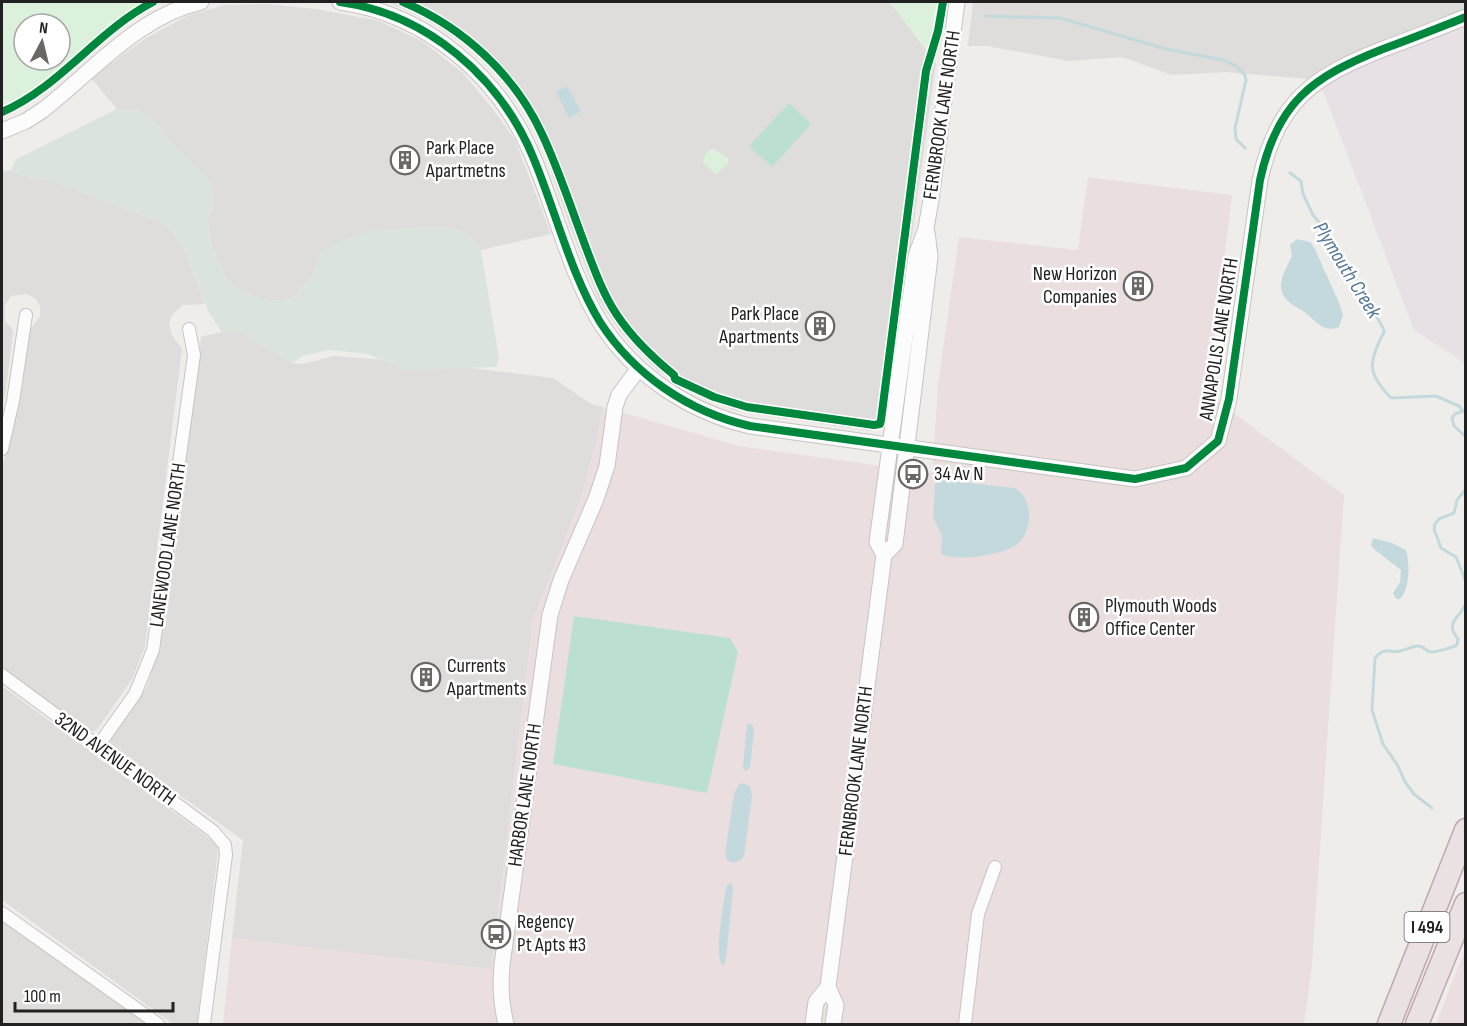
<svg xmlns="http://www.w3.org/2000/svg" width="1467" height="1026" viewBox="0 0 1467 1026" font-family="'Sofia Sans Condensed',sans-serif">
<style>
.residential{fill:#dedddb}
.commercial{fill:#eadfde}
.industrial{fill:#e7e0e4}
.wetland{fill:#dae4dd}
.park{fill:#dcf1db;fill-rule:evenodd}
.pitch{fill:#bce0cf}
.water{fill:#c3d9dd}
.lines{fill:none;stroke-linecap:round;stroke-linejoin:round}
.stream{stroke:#c3d9dd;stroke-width:3}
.minor-casing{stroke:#c5c4c2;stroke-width:14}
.tertiary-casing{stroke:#c5c4c2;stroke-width:17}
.motorway-casing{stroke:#c0a6ae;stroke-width:25}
.minor{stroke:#fdfcfc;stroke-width:12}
.tertiary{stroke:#fdfcfc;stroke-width:15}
.motorway{stroke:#eae1e3;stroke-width:22}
.cycleway-casing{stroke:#fff;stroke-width:11}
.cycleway{stroke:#00873e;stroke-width:8}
.labels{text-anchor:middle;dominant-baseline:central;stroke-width:5;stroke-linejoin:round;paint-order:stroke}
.shield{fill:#fff;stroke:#646464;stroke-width:1.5}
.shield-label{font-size:18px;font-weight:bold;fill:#212121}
.street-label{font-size:20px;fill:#212121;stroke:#fff}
.poi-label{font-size:20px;fill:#212121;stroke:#fff;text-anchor:start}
.water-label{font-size:21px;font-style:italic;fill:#527697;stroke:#fff}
</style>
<rect width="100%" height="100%" fill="#efedea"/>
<path class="residential" d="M 387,2 L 890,2 L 936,63 L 887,417 L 882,427 L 870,431 L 736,411 L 700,397 L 657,370 L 620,331 L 598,299 L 567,218 L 542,144 L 516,95 L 468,46 L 421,16 Z
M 973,2 L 1465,2 L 1465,16 L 1319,80 L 1227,72 L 1172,75 L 1122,57 L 1069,61 L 987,46 L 968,46 Z
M 268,4 L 316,9 L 379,21 L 422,41 L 463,73 L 492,108 L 515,140 L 551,234 L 481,250 L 466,233 L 321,253 L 313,275 L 292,299 L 269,301 L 245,293 L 226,278 L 212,246 L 207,219 L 214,203 L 174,145 L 150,117 L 134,109 L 117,109 L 91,78 L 146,38 L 189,15 L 225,5 Z
M 11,170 L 21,175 L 56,182 L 165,224 L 183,245 L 205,304 L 182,305 L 172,315 L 169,324 L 172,335 L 182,349 L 145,646 L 132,679 L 97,730 L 94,731 L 89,731 L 2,667 L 2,468 L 18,407 L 26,336 L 40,316 L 40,306 L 36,299 L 27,294 L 11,296 L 5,305 L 5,321 L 11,327 L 13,333 L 6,390 L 2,409 L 2,172 Z
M 222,332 L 243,333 L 292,363 L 303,364 L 334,356 L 439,364 L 553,378 L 591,404 L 603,407 L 597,439 L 582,495 L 533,620 L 491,970 L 232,938 L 243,840 L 112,747 L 110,741 L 114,734 L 147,687 L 157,656 L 163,631 L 201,337 Z
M 2,686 L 213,841 L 217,846 L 218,851 L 197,1024 L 173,1024 L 2,900 Z
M 2,918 L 148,1024 L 2,1024 Z"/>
<path class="commercial" d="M 1088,177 L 1232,195 L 1207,393 L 1344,495 L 1312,965 L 1304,1024 L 223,1024 L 232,938 L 491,969 L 533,620 L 582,495 L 597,439 L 603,407 L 739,446 L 932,473 L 938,385 L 959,237 L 1078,250 Z
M 1465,949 L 1465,1024 L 1436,1024 Z"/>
<path class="industrial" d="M 1465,16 L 1465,363 L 1414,330 L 1319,80 Z"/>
<path class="wetland" d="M 117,109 L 134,109 L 150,117 L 174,145 L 211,181 L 214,203 L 207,219 L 212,246 L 227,278 L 245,293 L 269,301 L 292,299 L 313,275 L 321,253 L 335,243 L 371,230 L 446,226 L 466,233 L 481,250 L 499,358 L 496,367 L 404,370 L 368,354 L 329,350 L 303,356 L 292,363 L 243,333 L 222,332 L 209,313 L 183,245 L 165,224 L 56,182 L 21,175 L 11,170 L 16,159 Z"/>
<path class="park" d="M 2,2 L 149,2 C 94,29 57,83 2,110 ZM 24,24 L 60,24 L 60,60 L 24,60 Z
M 890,2 L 936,2 L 929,52 Z
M 714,149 L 728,158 L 728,163 L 717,174 L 714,173 L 703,162 C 704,155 707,150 714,149 Z"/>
<path class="pitch" d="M 789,103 L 811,124 L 772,167 L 749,146 Z
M 574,616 L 730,638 L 738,652 L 707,793 L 553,764 Z"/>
<path class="water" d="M 567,86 L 581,111 L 569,118 L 556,92 Z
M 1297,239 L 1310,242 L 1314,247 L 1340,305 L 1343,315 L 1339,327 C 1322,334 1315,319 1303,311 C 1295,306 1285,302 1282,292 C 1278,280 1287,267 1292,256 L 1290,245 Z
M 942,480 L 1015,488 C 1023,493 1025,497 1028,506 C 1031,520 1028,539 1013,547 C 998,555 955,562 941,554 L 942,535 L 933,518 L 935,484 Z
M 1373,538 L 1392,543 L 1406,550 C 1410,564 1410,588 1400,599 L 1396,599 L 1393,593 L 1400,582 L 1401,570 L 1374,549 L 1371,545 Z
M 747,724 L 752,724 L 754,730 L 750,768 L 746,771 L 743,767 Z
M 742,783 L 750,786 L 752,796 L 744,856 L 741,860 L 733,863 L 727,860 L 725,854 L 734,794 L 739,784 Z
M 730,883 L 732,884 L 733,889 L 726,959 L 724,965 L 722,965 C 714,952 724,904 726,887 Z"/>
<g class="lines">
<path class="stream" d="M 985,16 L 1060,18 L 1166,49 L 1223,60 L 1236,66 L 1245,75 L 1246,80 L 1235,128 L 1236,139 L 1245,148
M 1290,173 L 1301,181 L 1303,194 L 1313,215 L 1335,242 L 1383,328 L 1384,332 C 1368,364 1367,372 1391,398 L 1436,396 L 1459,406 L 1463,411 L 1455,414 L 1452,418 L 1454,426 L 1466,437
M 1466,489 L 1457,500 L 1454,513 L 1439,519 L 1435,524 L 1434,529 L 1441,548 L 1456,557 L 1466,582
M 1432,808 L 1414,794 L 1405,782 L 1398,766 L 1383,744 L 1372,710 L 1375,658 C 1378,655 1378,654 1382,652 C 1388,649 1394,653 1400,651 C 1406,650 1412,646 1418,646 C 1424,646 1426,651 1430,652 C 1433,653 1454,647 1457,645 L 1458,639 C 1443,620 1462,618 1466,602"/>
<g class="minor-casing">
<path id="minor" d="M 2,449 L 13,401 L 26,315
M 2,675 L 213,831 L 225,845 L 226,855 L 204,1024
M 98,746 L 135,694 L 153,650 L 194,355 L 189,329
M 2,913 L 158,1024
M 965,1024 L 978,914 L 995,867"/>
</g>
<g class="tertiary-casing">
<path id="tertiary" d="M 340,2 C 427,14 500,77 533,157 C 555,209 571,275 600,322 C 634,375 689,412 750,426 L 1135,479 L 1186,468 L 1218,441 L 1229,399 L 1260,180 C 1277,102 1312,77 1383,49 C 1411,39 1438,28 1466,17
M 2,131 L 26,121 L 43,110 C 93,71 137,17 201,2
M 884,555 L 895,544 L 930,257 L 927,232
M 828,987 L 836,1005 L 833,1024
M 506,1024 C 501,1004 500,986 502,965 L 550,615 L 561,580 L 596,499 L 607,466 L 615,407 L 619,395 L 639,368
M 813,1024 L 816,1002 L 828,987 L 884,555 L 877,542 L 916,256 L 926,228 L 931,200 L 957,2"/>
</g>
<g class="motorway-casing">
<path id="motorway" d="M 1389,1024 L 1466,830
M 1417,1024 L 1466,904"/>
</g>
<use href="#minor" class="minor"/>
<use href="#tertiary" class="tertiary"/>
<use href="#motorway" class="motorway"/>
<g class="cycleway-casing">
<path id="cycleway" d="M 340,2 C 427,14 500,77 533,157 C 555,209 571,275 600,322 C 634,375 689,412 750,426 L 1135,479 L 1186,468 L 1218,441 L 1229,399 L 1260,180 C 1277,102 1312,77 1383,49 C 1411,39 1438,28 1466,17
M 403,2 C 463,27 515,75 542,134 C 559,170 571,208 585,245 C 594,269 603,294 617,315 C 633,339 652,357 674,375 L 675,379 L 714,397 L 747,407 L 874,425 L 880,424 L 881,420 L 926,71 L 938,31 L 943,2
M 2,112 C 60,87 97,31 153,2"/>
</g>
<use href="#cycleway" class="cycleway"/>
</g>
<defs>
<g id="building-ring" transform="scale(1.5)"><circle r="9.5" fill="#fff" stroke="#696867" stroke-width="1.5"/><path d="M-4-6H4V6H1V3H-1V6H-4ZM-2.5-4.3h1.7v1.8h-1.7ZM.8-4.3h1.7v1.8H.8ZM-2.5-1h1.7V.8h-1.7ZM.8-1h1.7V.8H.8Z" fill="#696867"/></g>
<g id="bus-ring" transform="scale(1.5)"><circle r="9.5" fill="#fff" stroke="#696867" stroke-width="1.5"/><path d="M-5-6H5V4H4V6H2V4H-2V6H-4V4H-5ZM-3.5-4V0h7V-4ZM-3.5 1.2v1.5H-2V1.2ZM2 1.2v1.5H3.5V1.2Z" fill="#696867"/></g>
</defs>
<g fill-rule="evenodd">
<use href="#building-ring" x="405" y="160"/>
<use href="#building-ring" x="1138" y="286"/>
<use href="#building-ring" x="820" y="326"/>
<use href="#bus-ring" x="913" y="474"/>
<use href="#building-ring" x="1084" y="617"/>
<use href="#building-ring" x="426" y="677"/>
<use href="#bus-ring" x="496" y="934"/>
</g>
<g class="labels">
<rect class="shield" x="1404.5" y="912" width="45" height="30" rx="4.5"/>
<g class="shield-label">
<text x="1427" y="927">I 494</text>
</g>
<g class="street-label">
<text transform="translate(942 115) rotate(-82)">FERNBROOK LANE NORTH</text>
<text transform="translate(1219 339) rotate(-81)">ANNAPOLIS LANE NORTH</text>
<text transform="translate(168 545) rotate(-82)">LANEWOOD LANE NORTH</text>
<text transform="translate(115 759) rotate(36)">32ND AVENUE NORTH</text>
<text transform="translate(856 771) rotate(-83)">FERNBROOK LANE NORTH</text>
<text transform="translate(525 795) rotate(-82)">HARBOR LANE NORTH</text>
</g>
<g class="poi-label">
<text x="426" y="148">Park Place<tspan x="426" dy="23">Apartmetns</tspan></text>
<text x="1117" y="274" text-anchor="end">New Horizon<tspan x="1117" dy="23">Companies</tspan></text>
<text x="799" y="314" text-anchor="end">Park Place<tspan x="799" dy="23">Apartments</tspan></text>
<text x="934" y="474">34 Av N</text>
<text x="1105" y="606">Plymouth Woods<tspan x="1105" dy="23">Office Center</tspan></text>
<text x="447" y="666">Currents<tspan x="447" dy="23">Apartments</tspan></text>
<text x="517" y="922">Regency<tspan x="517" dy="23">Pt Apts #3</tspan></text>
</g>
<g class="water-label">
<text transform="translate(1347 270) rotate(58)">Plymouth Creek</text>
</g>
</g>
<rect width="1467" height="1026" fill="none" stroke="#212121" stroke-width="6"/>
<g transform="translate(42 42) rotate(7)"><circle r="28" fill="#ffffff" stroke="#a6a6a6" stroke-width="1.5"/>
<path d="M0-4.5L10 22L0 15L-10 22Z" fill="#696867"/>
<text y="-9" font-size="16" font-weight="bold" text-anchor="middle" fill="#212121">N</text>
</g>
<path d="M15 1002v9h158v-9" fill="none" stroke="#212121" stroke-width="3"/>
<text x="24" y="1002" font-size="18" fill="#212121" stroke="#ffffff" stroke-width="4.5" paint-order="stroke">100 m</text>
</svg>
